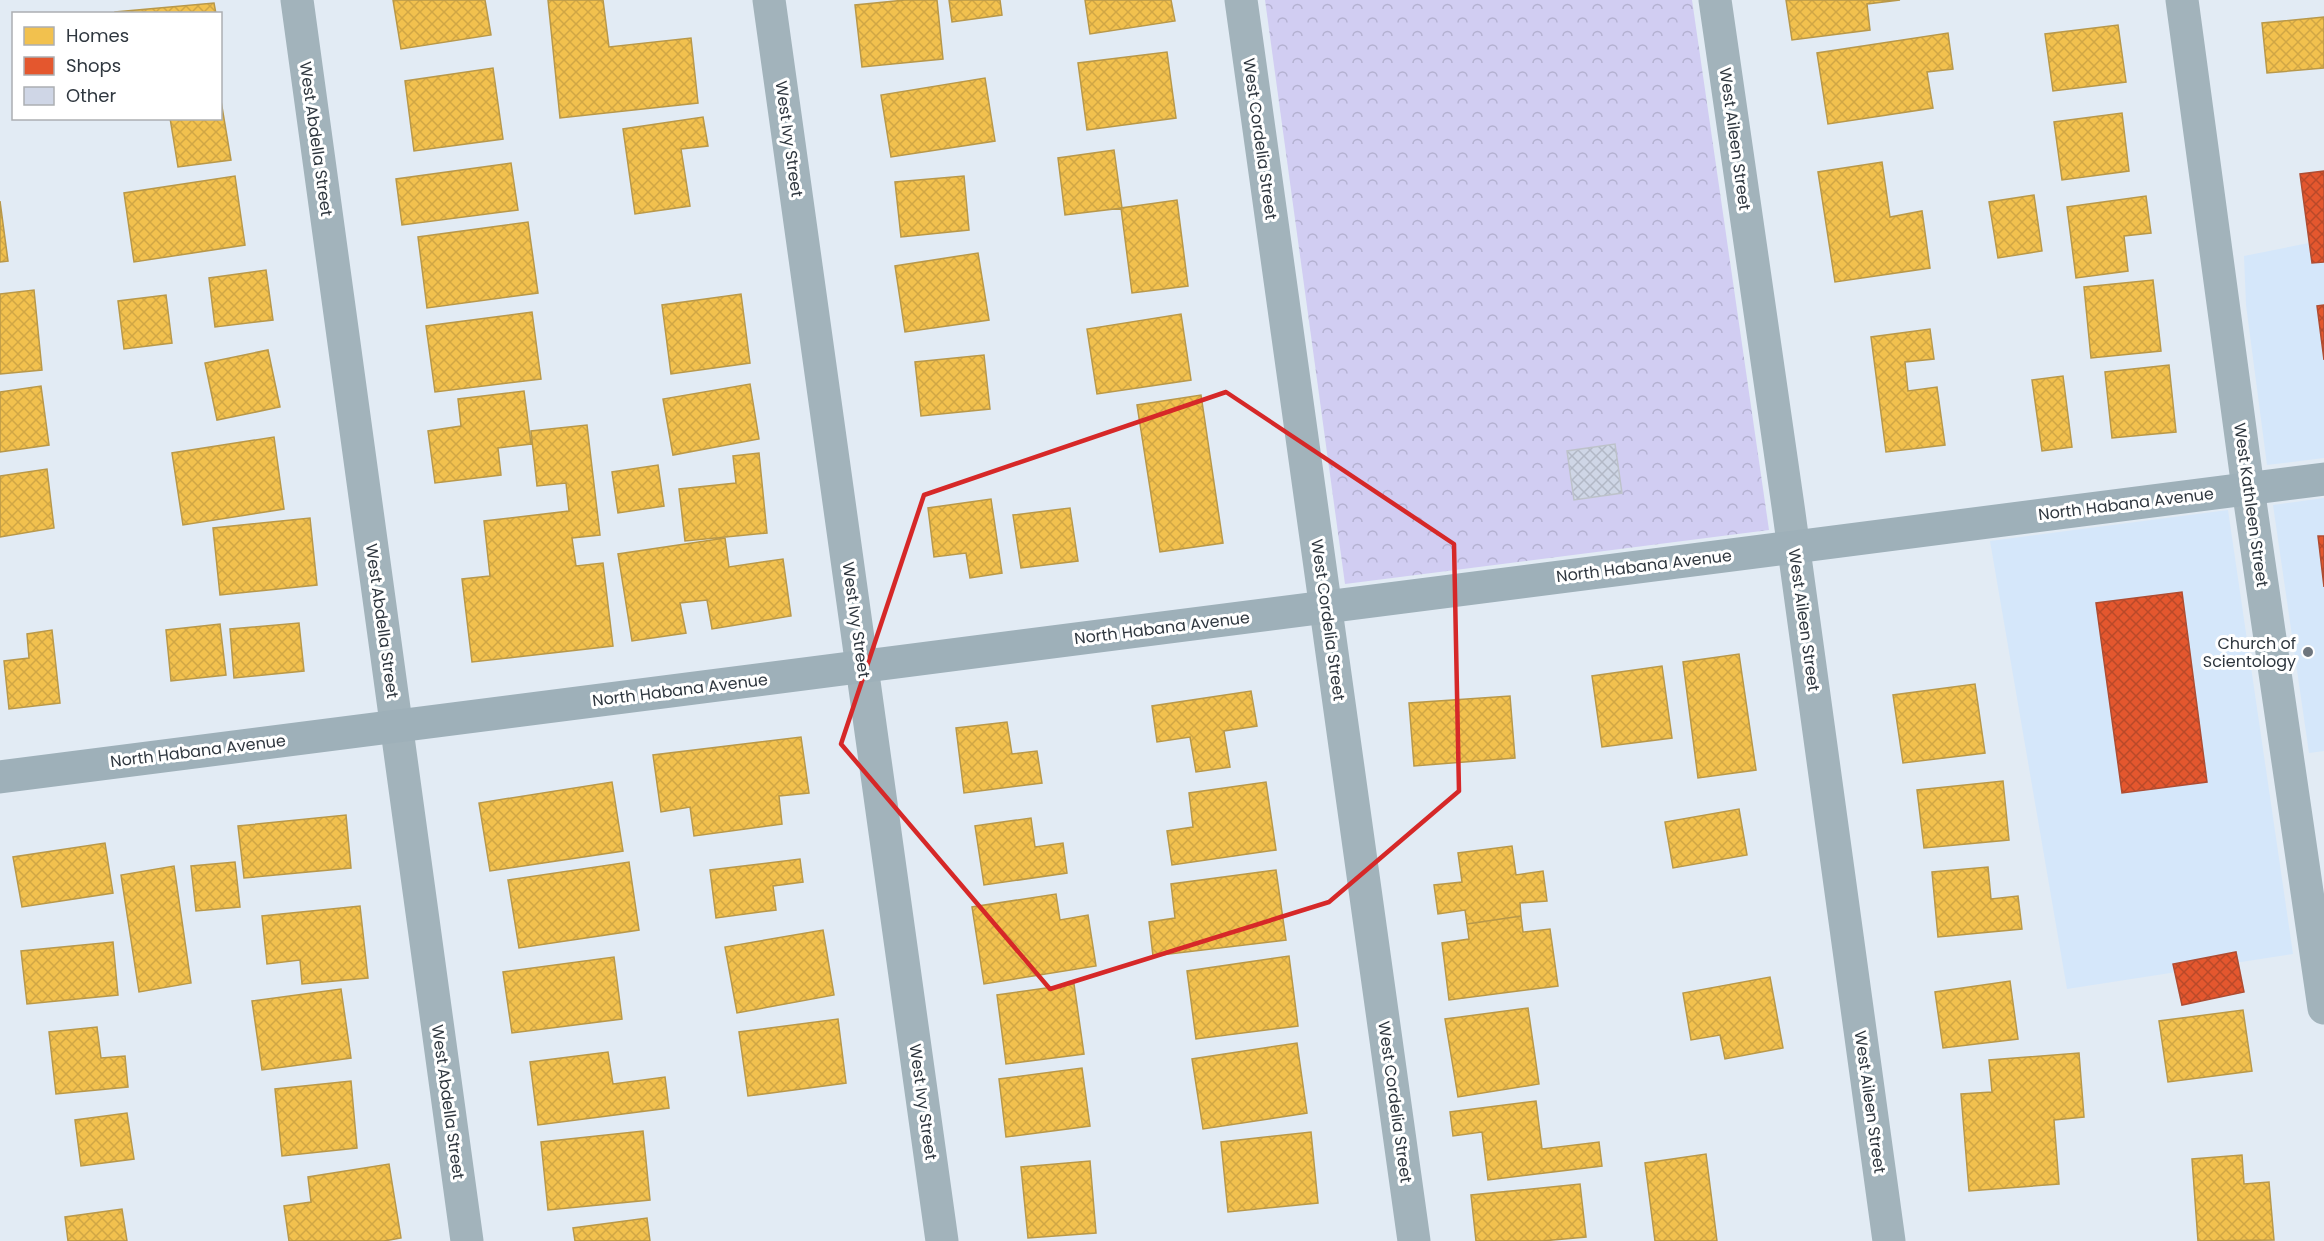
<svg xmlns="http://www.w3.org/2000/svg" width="2324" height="1241" viewBox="0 0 2324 1241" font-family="Poppins,sans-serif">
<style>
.built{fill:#d5e7fa}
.forest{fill:url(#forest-crowns)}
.homes{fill:url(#homes-cross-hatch);stroke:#b8984a;stroke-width:1.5}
.shops{fill:url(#shops-cross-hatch);stroke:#ae4d33;stroke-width:1.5}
.building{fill:url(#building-cross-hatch);stroke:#bdc2ca;stroke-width:1.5}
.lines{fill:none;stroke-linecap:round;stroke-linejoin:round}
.street{stroke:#a2b3bb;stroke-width:33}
.secondary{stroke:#9eb0b9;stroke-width:33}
.marked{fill:none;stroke:#d62828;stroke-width:4.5;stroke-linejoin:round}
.poi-dot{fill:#6e767e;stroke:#fff;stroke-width:2}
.labels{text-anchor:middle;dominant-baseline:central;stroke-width:6;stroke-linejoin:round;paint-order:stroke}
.street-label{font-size:16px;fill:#2f373f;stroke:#fff}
.poi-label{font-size:16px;fill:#2f373f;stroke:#fff;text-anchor:end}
</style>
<defs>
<pattern id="forest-crowns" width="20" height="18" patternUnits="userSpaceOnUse" patternTransform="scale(1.5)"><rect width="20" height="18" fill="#d1cdf2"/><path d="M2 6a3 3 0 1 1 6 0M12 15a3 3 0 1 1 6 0" fill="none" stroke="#b4b1d1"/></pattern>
<pattern id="homes-cross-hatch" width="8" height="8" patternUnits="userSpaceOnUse" patternTransform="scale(1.5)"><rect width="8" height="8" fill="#f2c14e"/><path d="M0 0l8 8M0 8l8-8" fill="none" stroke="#d0a645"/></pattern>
<pattern id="shops-cross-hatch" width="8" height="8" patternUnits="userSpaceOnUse" patternTransform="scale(1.5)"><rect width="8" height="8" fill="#e4572e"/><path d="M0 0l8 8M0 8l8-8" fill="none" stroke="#b94929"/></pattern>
<pattern id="building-cross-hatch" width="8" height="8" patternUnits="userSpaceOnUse" patternTransform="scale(1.5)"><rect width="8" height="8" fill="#cfd6e6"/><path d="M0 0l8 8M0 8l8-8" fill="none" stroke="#b2b8c6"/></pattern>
</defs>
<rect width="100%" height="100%" fill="#e2ebf4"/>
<path class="built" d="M 2324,240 L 2324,458 L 2267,465 L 2246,305 L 2244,256 Z
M 2324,498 L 2324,751 L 2309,753 L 2273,505 Z
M 2228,510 L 2293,954 L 2067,989 L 1990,541 Z"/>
<path class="forest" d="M 1265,0 L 1692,0 L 1769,530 L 1345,584 Z"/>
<path class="homes" d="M 393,0 L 485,0 L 491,35 L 401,49 Z
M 548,0 L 603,0 L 609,47 L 691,38 L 698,103 L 560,118 Z
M 905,0 L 937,0 L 943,59 L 862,67 L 855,5 Z
M 949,0 L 1000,0 L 1002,15 L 952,22 Z
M 1085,0 L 1171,0 L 1175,21 L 1090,34 Z
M 1786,0 L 1900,0 L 1867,4 L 1870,30 L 1792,40 Z
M 214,3 L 216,14 L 115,14 L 115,12 Z
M 2324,17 L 2324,68 L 2267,73 L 2262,23 Z
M 2118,25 L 2126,82 L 2053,91 L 2045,34 Z
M 1948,33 L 1953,69 L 1927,72 L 1933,108 L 1828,124 L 1817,53 Z
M 1167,52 L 1176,118 L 1087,130 L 1078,63 Z
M 493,68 L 503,139 L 414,151 L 405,81 Z
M 985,78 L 995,141 L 891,157 L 881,95 Z
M 220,95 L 231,160 L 178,167 L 170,118 L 220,118 Z
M 2122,113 L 2129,171 L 2062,180 L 2054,122 Z
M 703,117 L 708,146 L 681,149 L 690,206 L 635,214 L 623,129 Z
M 1114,150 L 1122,208 L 1065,215 L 1058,158 Z
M 1882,162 L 1890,217 L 1922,211 L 1930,268 L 1835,282 L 1818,172 Z
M 511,163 L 518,210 L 402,225 L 396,179 Z
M 235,176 L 245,245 L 134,262 L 124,193 Z
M 964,176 L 969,230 L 901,237 L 895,182 Z
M 2034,195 L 2042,251 L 1998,258 L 1989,202 Z
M 2146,196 L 2151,233 L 2124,236 L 2128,271 L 2076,278 L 2067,207 Z
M 1177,200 L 1188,286 L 1132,293 L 1121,208 Z
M 0,201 L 8,261 L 0,262 Z
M 528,222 L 538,293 L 427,308 L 418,237 Z
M 978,253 L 989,320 L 905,332 L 895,266 Z
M 266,270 L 273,320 L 215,327 L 209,278 Z
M 2153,280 L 2161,351 L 2091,358 L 2084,287 Z
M 34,290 L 42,370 L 0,374 L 0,294 Z
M 741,294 L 750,363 L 671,374 L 662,305 Z
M 166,295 L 172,343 L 124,349 L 118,301 Z
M 532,312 L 541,379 L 435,392 L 426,326 Z
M 1181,314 L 1191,380 L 1097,394 L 1087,329 Z
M 1930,329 L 1934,359 L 1905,362 L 1908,391 L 1937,387 L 1945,445 L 1886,452 L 1871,337 Z
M 268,350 L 280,407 L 217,420 L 205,363 Z
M 984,355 L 990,409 L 921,416 L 915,362 Z
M 2169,365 L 2176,432 L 2112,438 L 2105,372 Z
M 2063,376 L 2072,447 L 2042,451 L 2032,380 Z
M 750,384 L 759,439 L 673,455 L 663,399 Z
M 41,386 L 49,445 L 0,452 L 0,392 Z
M 524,391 L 531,444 L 498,448 L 501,475 L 435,483 L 428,431 L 461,426 L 458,399 Z
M 1201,395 L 1223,543 L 1160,552 L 1137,405 Z
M 587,425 L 600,535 L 572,538 L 576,566 L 603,563 L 613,646 L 472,662 L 462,579 L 490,576 L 484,521 L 569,511 L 566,483 L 537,486 L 531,431 Z
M 274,437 L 284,509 L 183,525 L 172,453 Z
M 759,453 L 767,533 L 685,541 L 679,489 L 736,483 L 733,456 Z
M 658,465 L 664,506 L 618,513 L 612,472 Z
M 47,469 L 54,528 L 0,537 L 0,476 Z
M 991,499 L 1002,573 L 970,578 L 966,553 L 934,557 L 928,508 Z
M 1070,508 L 1078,561 L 1021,568 L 1013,515 Z
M 310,518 L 317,585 L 220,595 L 213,528 Z
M 725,538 L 729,567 L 783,559 L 791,616 L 712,629 L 707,600 L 680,603 L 686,633 L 632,641 L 618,554 Z
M 299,623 L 304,671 L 234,678 L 230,629 Z
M 220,624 L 226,675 L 171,681 L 166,630 Z
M 52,630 L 60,703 L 9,709 L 4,661 L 29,658 L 27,634 Z
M 1739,654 L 1756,770 L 1698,778 L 1683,662 Z
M 1662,666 L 1672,738 L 1602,747 L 1592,676 Z
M 1975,684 L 1985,753 L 1903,763 L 1893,695 Z
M 1251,691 L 1257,726 L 1224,731 L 1230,767 L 1196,772 L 1190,737 L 1157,742 L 1152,706 Z
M 1510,696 L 1515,758 L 1414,766 L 1409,703 Z
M 1007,722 L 1012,754 L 1037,751 L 1042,783 L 964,793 L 956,728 Z
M 801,737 L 809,793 L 779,796 L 782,824 L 694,836 L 690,807 L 661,812 L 653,755 Z
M 2003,781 L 2009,840 L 1924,848 L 1917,790 Z
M 612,782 L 623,851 L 490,871 L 479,803 Z
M 1266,782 L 1276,850 L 1172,865 L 1167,831 L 1193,827 L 1189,793 Z
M 1739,809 L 1747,855 L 1673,868 L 1665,822 Z
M 346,815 L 351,868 L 244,878 L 238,826 Z
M 1031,818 L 1035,847 L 1063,843 L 1067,873 L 984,885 L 975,826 Z
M 105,843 L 113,893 L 22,907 L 13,857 Z
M 1512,846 L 1516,875 L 1543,871 L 1547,901 L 1520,903 L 1521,916 L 1467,924 L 1465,910 L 1438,914 L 1434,885 L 1462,882 L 1458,853 Z
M 800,859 L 803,882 L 773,886 L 776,910 L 716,918 L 710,870 Z
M 235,862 L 240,907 L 196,911 L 191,866 Z
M 629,862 L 639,930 L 519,948 L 508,880 Z
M 174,866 L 191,983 L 139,992 L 121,875 Z
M 1988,867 L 1991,899 L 2018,896 L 2022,929 L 1938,937 L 1932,872 Z
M 1276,870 L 1286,940 L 1153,956 L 1149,922 L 1175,918 L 1171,884 Z
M 1056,894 L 1060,920 L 1088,915 L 1096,966 L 984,984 L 972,907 Z
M 360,906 L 368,978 L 302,984 L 300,960 L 267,964 L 262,916 Z
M 1521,916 L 1523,932 L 1550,929 L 1558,986 L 1449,1000 L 1442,943 L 1469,939 L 1467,924 Z
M 823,930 L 834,995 L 737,1013 L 725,947 Z
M 113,942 L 118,995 L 27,1004 L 21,951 Z
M 1289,956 L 1298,1026 L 1196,1039 L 1187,971 Z
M 614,957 L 622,1019 L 512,1033 L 503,972 Z
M 1770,977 L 1783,1048 L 1725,1059 L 1720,1035 L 1691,1040 L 1683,993 Z
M 2010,981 L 2018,1039 L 1943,1048 L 1935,992 Z
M 1074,984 L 1084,1054 L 1006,1064 L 997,995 Z
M 341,989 L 351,1058 L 262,1070 L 252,1001 Z
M 1528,1008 L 1539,1084 L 1458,1097 L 1445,1019 Z
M 2243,1010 L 2252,1071 L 2168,1082 L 2159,1021 Z
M 838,1019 L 846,1083 L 748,1096 L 739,1032 Z
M 97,1027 L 101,1058 L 125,1056 L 128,1087 L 56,1094 L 49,1032 Z
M 1297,1043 L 1307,1113 L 1203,1129 L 1192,1059 Z
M 608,1052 L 613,1084 L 665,1077 L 669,1108 L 538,1125 L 530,1062 Z
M 2079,1053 L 2084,1117 L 2054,1120 L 2059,1184 L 1969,1191 L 1961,1094 L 1992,1092 L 1989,1060 Z
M 1082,1068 L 1090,1126 L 1006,1137 L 999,1079 Z
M 351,1081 L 357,1148 L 282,1156 L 275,1089 Z
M 1536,1101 L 1542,1149 L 1599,1142 L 1602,1166 L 1488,1180 L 1482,1132 L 1453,1136 L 1450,1112 Z
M 127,1113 L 134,1159 L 81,1166 L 75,1120 Z
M 643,1131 L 650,1200 L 548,1210 L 541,1142 Z
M 1311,1132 L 1318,1203 L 1228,1212 L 1221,1142 Z
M 1706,1154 L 1717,1241 L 1655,1241 L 1645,1163 Z
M 2242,1155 L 2244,1184 L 2269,1182 L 2274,1240 L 2198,1241 L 2192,1159 Z
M 1090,1161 L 1096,1233 L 1028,1238 L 1021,1167 Z
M 389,1164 L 401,1238 L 384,1241 L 289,1241 L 284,1206 L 311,1202 L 308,1177 Z
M 1580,1184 L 1586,1237 L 1542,1241 L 1476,1241 L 1471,1195 Z
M 122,1209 L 127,1241 L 68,1241 L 65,1217 Z
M 647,1218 L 650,1241 L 575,1241 L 573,1228 Z"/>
<path class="shops" d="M 2324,171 L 2324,262 L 2312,263 L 2300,174 Z
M 2324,305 L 2324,360 L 2317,306 Z
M 2318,536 L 2324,536 L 2324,587 Z
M 2182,592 L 2207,782 L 2122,793 L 2096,603 Z
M 2236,952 L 2244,992 L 2182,1005 L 2173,964 Z"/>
<path class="building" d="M 1615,444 L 1622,493 L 1574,500 L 1567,451 Z"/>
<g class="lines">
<path class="street" d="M 297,0 L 467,1241
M 769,0 L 942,1241
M 1241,0 L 1414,1241
M 1715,0 L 1788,506 L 1889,1241
M 2182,0 L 2248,488 L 2324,1008"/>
<path class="secondary" d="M 0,777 L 2324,479"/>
</g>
<path class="marked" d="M 1226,392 L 1454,544 L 1459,791 L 1329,902 L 1050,989 L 841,744 L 924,495 Z"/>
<circle class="poi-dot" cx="2308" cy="652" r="6"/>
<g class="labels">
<g class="street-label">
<text transform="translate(316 139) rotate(82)">West Abdella Street</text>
<text transform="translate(789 139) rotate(82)">West Ivy Street</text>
<text transform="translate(1260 139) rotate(82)">West Cordelia Street</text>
<text transform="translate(1735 139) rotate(82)">West Aileen Street</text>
<text transform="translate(2126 504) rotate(-7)">North Habana Avenue</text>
<text transform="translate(2251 505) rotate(82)">West Kathleen Street</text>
<text transform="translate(1644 566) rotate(-7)">North Habana Avenue</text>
<text transform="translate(856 620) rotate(82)">West Ivy Street</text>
<text transform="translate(1328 620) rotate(82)">West Cordelia Street</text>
<text transform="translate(1804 620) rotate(82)">West Aileen Street</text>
<text transform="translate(382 621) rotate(82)">West Abdella Street</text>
<text transform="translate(1162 628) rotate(-7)">North Habana Avenue</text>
<text transform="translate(680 690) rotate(-7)">North Habana Avenue</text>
<text transform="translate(198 751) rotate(-7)">North Habana Avenue</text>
<text transform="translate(448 1102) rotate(82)">West Abdella Street</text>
<text transform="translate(923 1102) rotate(82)">West Ivy Street</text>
<text transform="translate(1395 1102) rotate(82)">West Cordelia Street</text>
<text transform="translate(1870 1102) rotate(82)">West Aileen Street</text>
</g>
<g class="poi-label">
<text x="2296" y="643">Church of<tspan x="2296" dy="18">Scientology</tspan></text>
</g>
</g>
<rect x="12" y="12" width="210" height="108" fill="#ffffff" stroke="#acafb2" stroke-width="1.5"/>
<rect x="24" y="27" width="30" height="18" fill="#f2c14e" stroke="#acafb2" stroke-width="1.5"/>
<text x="66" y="42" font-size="18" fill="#2f373f">Homes</text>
<rect x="24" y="57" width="30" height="18" fill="#e4572e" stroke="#acafb2" stroke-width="1.5"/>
<text x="66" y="72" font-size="18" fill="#2f373f">Shops</text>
<rect x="24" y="87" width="30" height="18" fill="#cfd6e6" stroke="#acafb2" stroke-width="1.5"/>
<text x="66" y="102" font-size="18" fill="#2f373f">Other</text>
</svg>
